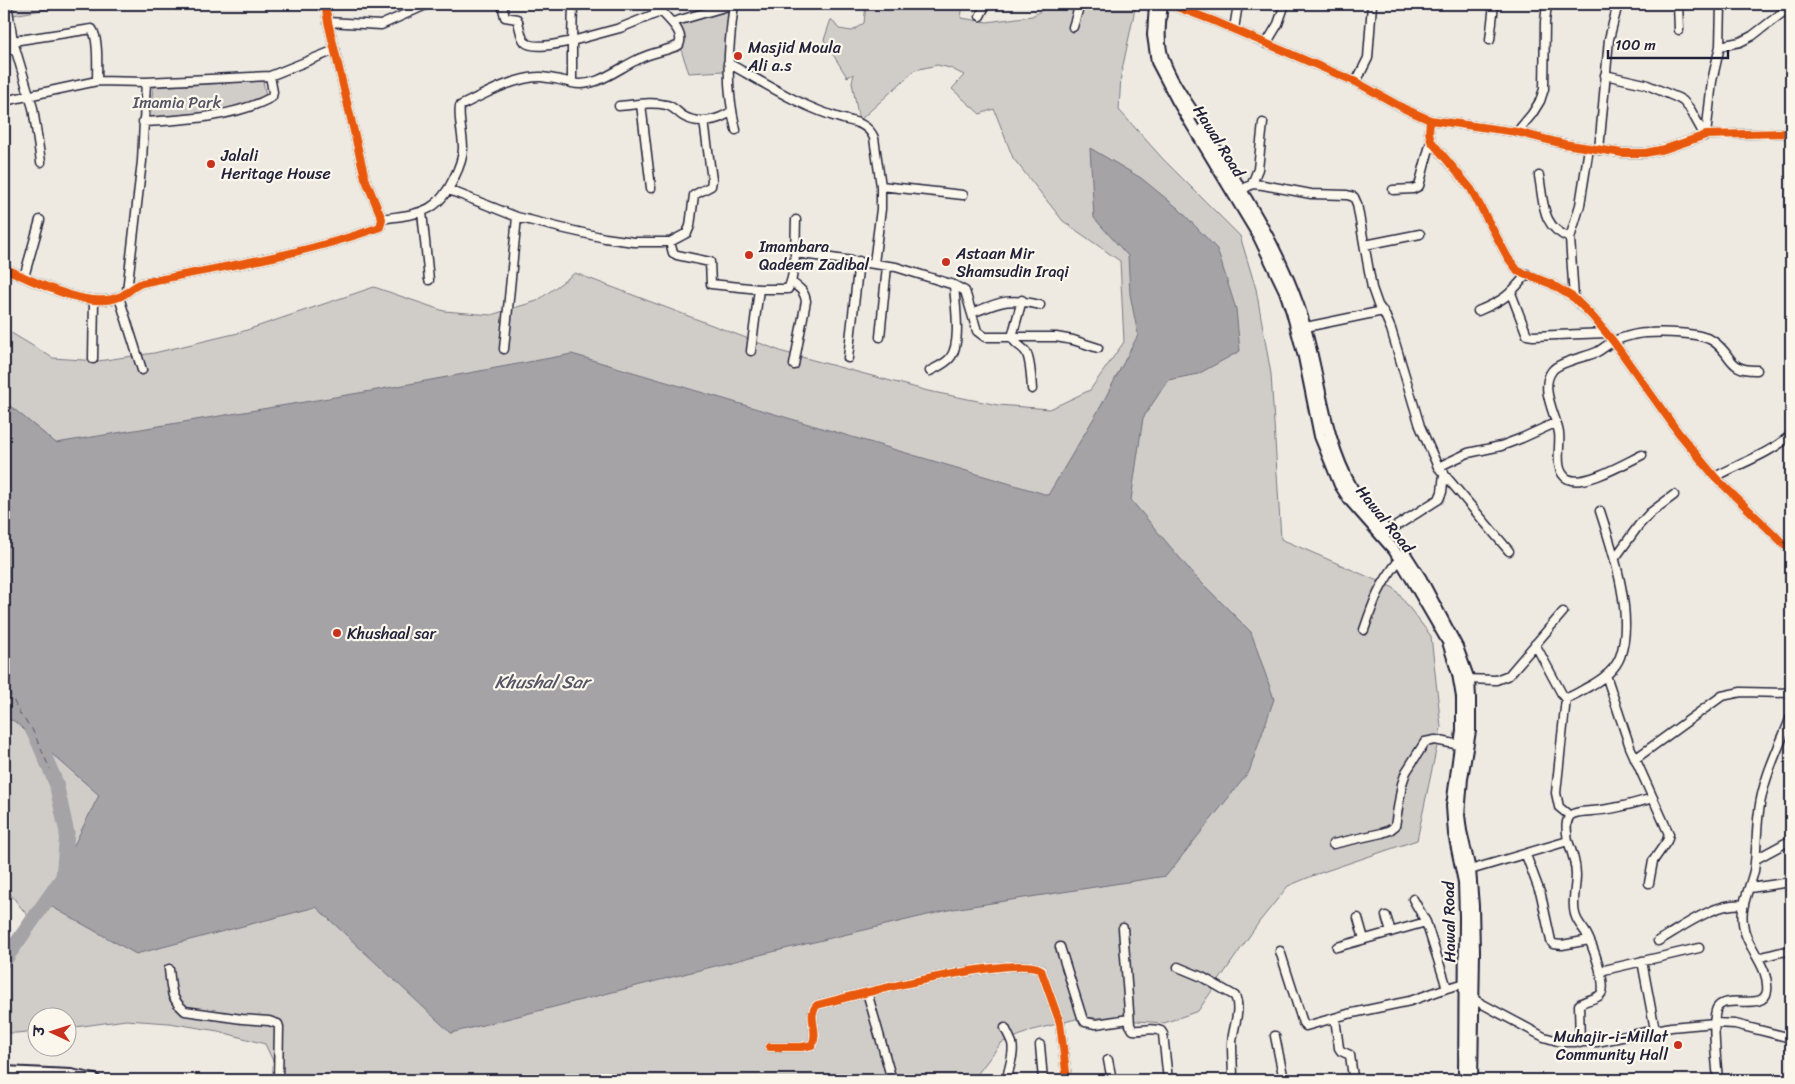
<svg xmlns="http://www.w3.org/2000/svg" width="1795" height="1084" viewBox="0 0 1795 1084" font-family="Sriracha,'Playpen Sans Deva',sans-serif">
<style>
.green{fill:#d0cdc9;stroke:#797882}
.water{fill:#a6a3a7;stroke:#716f7c}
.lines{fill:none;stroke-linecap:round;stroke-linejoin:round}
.river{stroke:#a6a3a7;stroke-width:15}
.ferry{stroke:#575666;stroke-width:1;stroke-dasharray:6 5;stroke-linecap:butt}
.minor-casing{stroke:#22223b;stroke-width:11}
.major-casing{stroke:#22223b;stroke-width:14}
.minor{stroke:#fbf7ec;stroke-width:8}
.major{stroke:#fbf7ec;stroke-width:10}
.cycleway-casing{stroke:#fbf7ec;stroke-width:11}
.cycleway{stroke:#e8590c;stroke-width:8}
.poi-dot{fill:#c8321e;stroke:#fbf7ec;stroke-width:2}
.labels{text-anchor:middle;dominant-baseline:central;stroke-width:4.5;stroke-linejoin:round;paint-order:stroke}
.poi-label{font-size:16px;fill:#22223b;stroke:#fbf7ec;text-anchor:start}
.park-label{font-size:16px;fill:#565566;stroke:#fbf7ec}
.street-label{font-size:16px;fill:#22223b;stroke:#fbf7ec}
.water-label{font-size:18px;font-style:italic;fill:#575666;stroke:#fbf7ec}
</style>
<rect width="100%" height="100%" fill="#eeeae2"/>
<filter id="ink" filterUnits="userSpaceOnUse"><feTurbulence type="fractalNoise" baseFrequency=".02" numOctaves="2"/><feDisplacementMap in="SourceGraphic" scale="10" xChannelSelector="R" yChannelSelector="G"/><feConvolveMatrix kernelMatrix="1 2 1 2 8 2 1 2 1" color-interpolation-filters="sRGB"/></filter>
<g filter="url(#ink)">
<path class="green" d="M 12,4 L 77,4 L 13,15 Z
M 866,4 L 963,4 L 961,18 L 987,22 L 1032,16 L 1053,4 L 1136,4 L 1121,75 L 1119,110 L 1163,159 L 1240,236 L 1256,289 L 1271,374 L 1281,539 L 1394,588 L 1431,636 L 1441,727 L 1417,840 L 1317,874 L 1288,886 L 1259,922 L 1198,1011 L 1164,1023 L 1084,1017 L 1033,1030 L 1001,1043 L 973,1080 L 282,1080 L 265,1044 L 218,1031 L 169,1023 L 126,1020 L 68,1028 L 68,1016 L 38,1016 L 37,1031 L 16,1033 L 4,1033 L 4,965 L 35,925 L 4,886 L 4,326 L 13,334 L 53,358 L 98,361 L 154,353 L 238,333 L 374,287 L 444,311 L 491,315 L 537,301 L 575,273 L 783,352 L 928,391 L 998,405 L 1050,409 L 1090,390 L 1124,342 L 1120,261 L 1063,221 L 1013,158 L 994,109 L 980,114 L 952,89 L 964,75 L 950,68 L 937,65 L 915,70 L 859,121 L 852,82 L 854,74 L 847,77 L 824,40 L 831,19 L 839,29 L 852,31 L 864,23 Z
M 728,11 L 724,71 L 689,73 L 682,53 L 679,25 Z
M 263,81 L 266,96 L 212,113 L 150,120 L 153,87 Z"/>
<path class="water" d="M 1090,148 L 1141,178 L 1179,209 L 1217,249 L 1236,309 L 1240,351 L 1198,374 L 1168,380 L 1143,418 L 1131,500 L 1195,576 L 1251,632 L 1274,699 L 1249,772 L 1166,876 L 953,909 L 751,957 L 451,1033 L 316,907 L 136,954 L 45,903 L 99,795 L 14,721 L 4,718 L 4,401 L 56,443 L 371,391 L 572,354 L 1048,495 L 1101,406 L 1138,335 L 1130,294 L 1128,256 L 1094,218 Z"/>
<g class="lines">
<path class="river" d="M 4,961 L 63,877 L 67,833 L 56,783 L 39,743 L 32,729"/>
<path class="ferry" d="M 4,681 L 20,714 L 32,729 L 50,769"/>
<g class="minor-casing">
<path id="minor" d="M 7,4 L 13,41 L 33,108 L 41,162
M 502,4 L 505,17 L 517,19 C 520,26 520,37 525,42 C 532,50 562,43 572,41 L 572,83 C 596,89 619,67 641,58 C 653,52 667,51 679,45 C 686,29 662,17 657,4
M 573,4 L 572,41 L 620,28 L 660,12
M 734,4 C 728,50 725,85 736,130
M 1169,4 L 1214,21 L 1356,82 L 1405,109 L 1430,120 L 1517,132 L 1564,144 L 1622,153 L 1645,153 L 1665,149 L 1706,135 L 1791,133
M 1678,4 L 1679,30
M 980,16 L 986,4
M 328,22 L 381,25 L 428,4
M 673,22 L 735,4
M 1073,27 L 1080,4
M 1234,29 L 1238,4
M 1490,40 L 1494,4
M 13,41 L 92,29 C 99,38 97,69 97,81
M 1266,44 L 1278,24 L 1285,4
M 1720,46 L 1740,42 L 1752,36 L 1791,6
M 4,51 L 15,48
M 728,63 C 766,84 801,107 843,119 C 856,122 868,124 874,138 L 881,186 L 881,209 L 874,263
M 1605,75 L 1645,84 L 1678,98 L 1683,101 L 1690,109 L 1705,136
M 1356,82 L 1368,58 L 1372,4
M 4,101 L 97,81 L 146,82 L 270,76 L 335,50
M 641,104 L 651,188
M 619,106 C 634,105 651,101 666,105 C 673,106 677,112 683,116 C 698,125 718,121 732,111
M 1430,120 L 1429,132 L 1431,141 L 1471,189 L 1508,258 L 1518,271 L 1551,284 L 1574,298 L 1593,317 L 1613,341 L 1678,432 L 1715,477 L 1791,551
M 143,122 C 184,120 236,117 272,97 L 273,92 L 270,76
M 1517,132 L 1532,114 L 1540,101 L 1544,89 L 1545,22 L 1547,4
M 1706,135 L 1712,81 L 1720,46 L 1721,4
M 1599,150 L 1609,39 L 1618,4
M 1539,176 C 1544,203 1541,227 1570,238
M 1252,184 L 1258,169 L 1263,123
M 881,186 L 963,195
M 449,190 L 517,217 L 561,228 L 605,238 L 634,242 L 670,242 L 687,233 L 690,226 L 694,195 L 711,186 L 712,180 L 704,121
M 1393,190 L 1413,189 L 1419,186 L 1431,141
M 1237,193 L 1252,184 L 1263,185 L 1311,194 L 1347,195 L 1354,197 L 1357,204 L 1372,288 L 1378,305 L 1385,315 L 1391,329 L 1420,426 L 1438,467 L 1509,551
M 422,212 L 429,280
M 382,219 C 418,213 437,215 454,178 C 459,168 463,159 463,148 C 463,134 458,119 460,106 C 482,95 517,76 541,77 C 551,78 562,80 572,83
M 670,242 L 673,253 L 677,255 L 710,262 L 711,284 L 759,289 L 788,289 C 797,271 795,240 796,220
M 1365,245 L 1420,234
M 795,253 L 896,267 L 954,285 L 965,291 L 977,331 L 985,337 L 1056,337 L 1073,340 L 1098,348
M 4,268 C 33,281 88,310 119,297 C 127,294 133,286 142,283 C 221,267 303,255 380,227 L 382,219 L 365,178 L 328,22 L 325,4
M 24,277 L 40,220
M 791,282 C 799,288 804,290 806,301 L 794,365
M 127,291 L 142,161 L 146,82
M 1511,293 L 1527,335 L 1533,336 L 1606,333
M 119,297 L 142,370
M 1574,298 L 1570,238 L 1580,205 L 1589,148
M 1022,300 L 1012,337 C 1015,345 1022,346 1026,352 C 1031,361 1031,378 1032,389
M 1478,311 C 1504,300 1509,296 1527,274
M 972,313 C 1000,302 1009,297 1040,305
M 1301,328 L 1383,311
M 880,337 L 887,266
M 504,349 L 517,217
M 751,351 L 759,289
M 848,358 L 859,261
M 93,359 L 94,300
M 930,371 C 937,367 945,364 950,358 C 962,344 955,303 954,285
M 1642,455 C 1625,463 1585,487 1568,479 C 1553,471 1561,446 1559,433 C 1556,415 1539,388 1552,371 C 1558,362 1586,357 1597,352 C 1604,348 1609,343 1616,340 C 1625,337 1636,333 1646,333 C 1662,332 1699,332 1713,341 C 1733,354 1727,371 1757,370
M 1438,467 L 1468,453 L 1501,446 L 1522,438 L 1555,423
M 1715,477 C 1741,463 1769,454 1791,435
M 1387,532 L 1439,499 L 1442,492 L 1444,473
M 1615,558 L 1639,525 L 1650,513 L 1674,495
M 1364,630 C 1374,600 1380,584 1400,559
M 1535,644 L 1563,696 L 1566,698 C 1574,696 1582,690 1590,686 C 1601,680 1615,670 1620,657 C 1635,616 1613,551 1600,511
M 1606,675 L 1630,747 L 1669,834 L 1667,841 L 1653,861 L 1649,883
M 1464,679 L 1496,680 L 1509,675 L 1563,612
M 1566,698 L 1556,793 L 1559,807 L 1570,816
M 1635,759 L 1722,696 L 1741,692 L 1791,693
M 1568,841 C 1572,852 1576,863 1576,875 C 1576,888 1571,905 1576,917 C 1578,923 1583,928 1586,933 C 1592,944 1606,981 1602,992 C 1599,1000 1585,999 1579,1005 L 1580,1043
M 1333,844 L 1382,833 L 1390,830 L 1395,826 L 1402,784 L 1406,772 L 1425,742 L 1435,740 L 1460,745
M 1526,855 L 1541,895 L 1551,941 L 1553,944 L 1562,945 L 1589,940
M 1756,859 L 1791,840
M 1470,870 L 1568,841 C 1567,833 1564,821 1571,815 C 1577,811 1585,812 1591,811 C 1612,810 1632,804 1653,798
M 1750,888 L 1791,882
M 1413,899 L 1426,922 L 1447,988
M 1386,916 L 1391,932
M 1358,918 L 1364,939
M 1123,928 L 1130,1025 L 1133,1030 C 1143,1031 1152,1027 1161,1031 L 1163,1034 L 1168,1080
M 1658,941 C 1681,928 1716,901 1744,905
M 1060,947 L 1082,1017 L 1085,1022 L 1096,1024 L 1129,1019
M 1337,947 L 1426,922
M 1280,951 L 1303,1023 L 1306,1026 L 1348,1014 L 1410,1001 L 1447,988 L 1470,982
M 1758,958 L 1781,952 L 1791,951
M 1642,961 L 1655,1030
M 1178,967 L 1202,977 L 1235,996 C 1242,1011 1232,1029 1232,1044 C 1232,1056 1233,1068 1233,1080
M 169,969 L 171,987 L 173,996 L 178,1004 L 185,1011 L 242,1019 L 269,1021 L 278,1024 L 279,1027 L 278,1080
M 1600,971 L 1699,948
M 867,992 L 892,1080
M 1473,999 L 1544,1037 L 1561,1042 L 1597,1042 L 1671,1027 L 1715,1023 L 1735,1024 L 1791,1038
M 1335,1018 L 1339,1048 L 1341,1051 L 1350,1055 L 1353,1077
M 1005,1028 C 1007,1032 1010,1038 1012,1043 C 1015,1055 1008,1068 1007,1080
M 1275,1036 L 1284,1080
M 1040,1045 L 1043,1080
M 770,1047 L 802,1047 L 812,1045 C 820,1032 806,1016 817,1005 C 847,997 1023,952 1041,970 L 1060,1023 L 1067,1080
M 1108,1060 L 1112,1080
M 1718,1080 C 1717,1066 1711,1019 1717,1008 C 1726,993 1764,1012 1767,991 C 1770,966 1745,947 1743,923 C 1740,906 1750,888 1754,871 C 1757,851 1756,831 1759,811 C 1763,778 1779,747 1791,717"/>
</g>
<g class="major-casing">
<path id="major" d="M 1155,4 L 1153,35 L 1157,62 L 1178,102 L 1258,235 L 1285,291 L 1292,312 L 1304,357 L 1320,436 L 1340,485 L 1349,499 L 1394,550 L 1404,566 L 1448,642 L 1458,674 L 1462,697 L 1462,731 L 1452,806 L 1454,834 L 1464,882 L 1465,917 L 1464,1080
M 1162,4 C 1160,19 1158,36 1161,51 C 1166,74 1182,95 1194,114
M 1203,129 C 1238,185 1276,242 1298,305 C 1320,366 1320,433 1353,490 C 1362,506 1375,518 1387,531
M 1405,554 L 1421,579 L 1457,647 L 1469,680 L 1470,698 L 1470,731 L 1462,778 L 1459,815 L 1461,831 L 1470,870 L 1473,906 L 1474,951 L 1472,1080
M 4,1072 L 71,1075 L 95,1080"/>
</g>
<use href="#minor" class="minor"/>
<use href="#major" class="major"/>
<g class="cycleway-casing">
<path id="cycleway" d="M 1169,4 L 1214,21 L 1356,82 L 1405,109 L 1430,120 L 1517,132 L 1564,144 L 1622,153 L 1645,153 L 1665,149 L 1706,135 L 1791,133
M 1430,120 L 1429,132 L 1431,141 L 1471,189 L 1508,258 L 1518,271 L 1551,284 L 1574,298 L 1593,317 L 1613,341 L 1678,432 L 1715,477 L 1791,551
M 4,268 C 33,281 88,310 119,297 C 127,294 133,286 142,283 C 221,267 303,255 380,227 L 382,219 L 365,178 L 328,22 L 325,4
M 770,1047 L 802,1047 L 812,1045 C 820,1032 806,1016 817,1005 C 847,997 1023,952 1041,970 L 1060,1023 L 1067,1080"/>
</g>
<use href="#cycleway" class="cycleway"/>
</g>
</g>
<g class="poi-dot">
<circle cx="738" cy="56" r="5"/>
<circle cx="211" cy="164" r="5"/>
<circle cx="749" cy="255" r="5"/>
<circle cx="946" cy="262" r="5"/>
<circle cx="337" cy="633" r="5"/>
<circle cx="1678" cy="1045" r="5"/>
</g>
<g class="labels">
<g class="poi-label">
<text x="748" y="47">Masjid Moula<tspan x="748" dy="18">Ali a.s</tspan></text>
<text x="221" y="155">Jalali<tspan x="221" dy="18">Heritage House</tspan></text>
<text x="759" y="246">Imambara<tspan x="759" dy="18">Qadeem Zadibal</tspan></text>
<text x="956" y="253">Astaan Mir<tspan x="956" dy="18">Shamsudin Iraqi</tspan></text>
<text x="347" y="633">Khushaal sar</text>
<text x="1668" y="1036" text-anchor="end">Muhajir-i-Millat<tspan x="1668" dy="18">Community Hall</tspan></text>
</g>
<g class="park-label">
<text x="177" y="102">Imamia Park</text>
</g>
<g class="street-label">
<text transform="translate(1219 141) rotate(58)">Hawal Road</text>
<text transform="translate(1385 519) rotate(51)">Hawal Road</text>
<text transform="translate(1449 922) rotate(-91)">Hawal Road</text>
</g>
<g class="water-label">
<text x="542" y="682">Khushal Sar</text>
</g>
</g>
<rect width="1795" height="1084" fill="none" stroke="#fbf7ec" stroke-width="20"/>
<rect x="10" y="10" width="1775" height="1064" fill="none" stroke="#22223b" stroke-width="2" filter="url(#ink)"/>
<g transform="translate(52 1032) rotate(274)"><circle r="24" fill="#fbf7ec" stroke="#a4a2a5"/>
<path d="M0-4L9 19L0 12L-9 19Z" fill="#c8321e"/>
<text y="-8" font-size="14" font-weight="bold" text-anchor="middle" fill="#22223b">उ</text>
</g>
<path d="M1608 50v8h120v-8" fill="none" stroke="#22223b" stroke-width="2.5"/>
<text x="1615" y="50" font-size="15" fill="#22223b" stroke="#fbf7ec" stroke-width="4" paint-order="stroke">100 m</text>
</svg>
